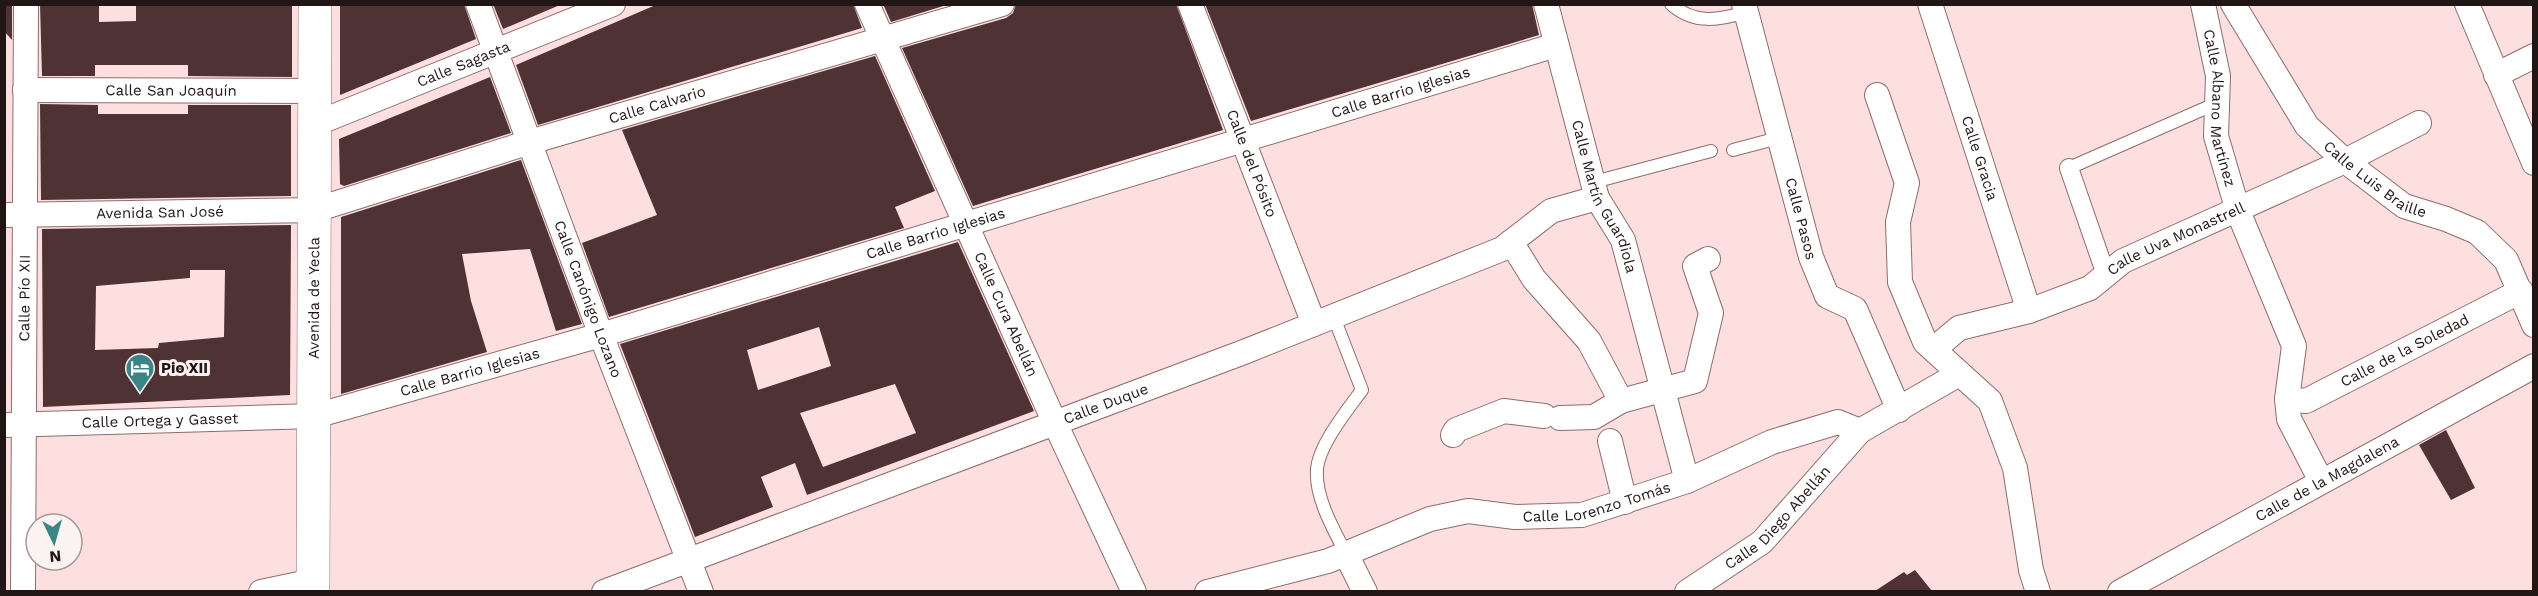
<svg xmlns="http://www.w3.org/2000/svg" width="2538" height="596" viewBox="0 0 2538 596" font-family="'Work Sans',sans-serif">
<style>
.building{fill:#4f3233;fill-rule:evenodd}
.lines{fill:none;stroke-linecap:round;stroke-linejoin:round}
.service-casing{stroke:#8e6c6c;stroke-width:14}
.pedestrian-casing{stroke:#8e6c6c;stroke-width:20}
.minor-casing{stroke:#8e6c6c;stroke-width:26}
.primary-casing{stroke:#8e6c6c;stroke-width:34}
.service{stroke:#fff;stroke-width:12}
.pedestrian{stroke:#fff;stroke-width:18}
.minor{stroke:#fff;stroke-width:24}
.primary{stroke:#fff;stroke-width:33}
.labels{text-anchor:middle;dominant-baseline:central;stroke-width:6;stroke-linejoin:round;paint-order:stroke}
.street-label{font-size:15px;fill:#221515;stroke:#fbf3f2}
.poi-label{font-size:15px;font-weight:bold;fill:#221515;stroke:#fbf3f2;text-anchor:start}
</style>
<rect width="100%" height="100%" fill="#fedfdf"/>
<path class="building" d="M 4,4 L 12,4 L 12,40 L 4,31 Z
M 40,4 L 99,4 L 99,22 L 136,21 L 136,4 L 292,4 L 292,77 L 188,76 L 188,65 L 95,65 L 95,76 L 42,76 Z
M 340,4 L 464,4 L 476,39 L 340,95 Z
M 493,4 L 560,4 L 560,5 L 503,29 Z
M 658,4 L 853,4 L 862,28 L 538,125 L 516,65 Z
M 883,4 L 950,4 L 891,22 Z
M 1016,4 L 1176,4 L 1223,130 L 973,206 L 902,48 L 1006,18 L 1013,13 Z
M 1205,4 L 1532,4 L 1539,35 L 1251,121 Z
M 875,56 L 935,191 L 895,207 L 904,228 L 609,317 L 582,243 L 657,215 L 622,130 Z
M 490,77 L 511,133 L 344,186 L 340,184 L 339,139 Z
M 40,104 L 98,105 L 98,114 L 188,114 L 188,105 L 291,105 L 291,196 L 41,200 Z
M 521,160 L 582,324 L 556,331 L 530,249 L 462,254 L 471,301 L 487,352 L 341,394 L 341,217 Z
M 291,225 L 290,395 L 43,407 L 42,229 ZM 190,270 L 225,270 L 224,337 L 159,343 L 158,348 L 95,350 L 96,286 L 190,278 Z
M 958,242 L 1034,411 L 807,495 L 795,463 L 761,477 L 773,507 L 695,537 L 620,344 ZM 819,327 L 831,366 L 758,390 L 747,350 ZM 895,384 L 916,433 L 823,467 L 800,413 Z
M 2446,430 L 2475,488 L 2451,500 L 2419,445 Z
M 1915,570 L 1932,591 L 1875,591 L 1904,572 L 1907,575 Z"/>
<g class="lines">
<g class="service-casing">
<path id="service" d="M 1671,4 C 1694,25 1720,20 1746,12
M 1733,150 L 1782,137
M 2069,168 L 2215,104
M 1594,182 L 1711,151
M 1333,315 L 1362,390 C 1348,409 1318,446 1317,470 C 1315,498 1334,530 1346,554"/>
</g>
<g class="pedestrian-casing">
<path id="pedestrian" d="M 2069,168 L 2106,275"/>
</g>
<g class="minor-casing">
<g id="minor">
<path id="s1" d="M 478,4 L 601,335 L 701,592"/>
<path id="s2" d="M 867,4 L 1054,421 L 1134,592"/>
<path id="s3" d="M 1190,4 L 1314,324"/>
<path id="s4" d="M 1546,4 L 1597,198 L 1623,240 L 1687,481"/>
<path id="s5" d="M 1744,4 L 1811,257 L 1827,296 L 1855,309 L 1899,410"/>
<path id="s6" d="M 1930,4 L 2029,311"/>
<path id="s7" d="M 2203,4 L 2218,76 L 2216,136 L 2238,211 L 2294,346 L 2287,399 L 2289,419 L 2321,481"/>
<path id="s8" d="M 2233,4 L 2307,126 L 2345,161 L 2404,206 L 2446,219 L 2477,232 L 2506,260 L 2534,325"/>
<path d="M 2467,4 L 2534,163"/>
<path d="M 2496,75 L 2534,56"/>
<path id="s9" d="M 25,90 L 315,91"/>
<path d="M 1877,95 L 1907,183 L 1898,222 L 1900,282 L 1925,342 L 1990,401 L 2015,468 L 2031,570 L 2038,592"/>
<path id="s10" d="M 315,124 L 613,4"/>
<path id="s11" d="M 4,215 L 315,210 L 530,142 L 1002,4"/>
<path d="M 1511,242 L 1534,279 L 1589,341 L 1621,401 L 1695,381 L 1711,313 L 1695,266 L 1708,259"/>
<path id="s12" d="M 1934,349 L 1959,328 L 2029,311 L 2090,288 L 2123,261 L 2345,161 L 2419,123"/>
<path id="s13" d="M 2287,399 L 2306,401 L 2521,291"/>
<path d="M 1560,418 L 1594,417 L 1621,401"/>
<path id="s14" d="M 4,425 L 315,416 L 601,335 L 1556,45"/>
<path d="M 1453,435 L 1456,430 L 1504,411 L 1544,416"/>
<path d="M 1610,441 L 1625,502"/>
<path d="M 1346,554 L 1365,592"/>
<path id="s15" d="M 23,592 L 26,4"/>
<path d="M 261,592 L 313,581"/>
<path id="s16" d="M 604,592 L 1244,352 L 1502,249 L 1551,211 L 1597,198"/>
<path id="s17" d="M 1207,592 L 1328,561 L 1430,519 L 1468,511 L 1515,517 L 1582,515 L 1687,481 L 1772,442 L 1838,422 L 1860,431"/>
<path id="s18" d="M 1687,592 L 1762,542 L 1860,431 L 1959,374"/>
<path id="s19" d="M 2120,592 L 2534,366"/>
</g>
</g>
<g class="primary-casing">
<g id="primary">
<path id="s20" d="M 313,592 L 315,4"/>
</g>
</g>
<use href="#service" class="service"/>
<use href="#pedestrian" class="pedestrian"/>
<use href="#minor" class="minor"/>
<use href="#primary" class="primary"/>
</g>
<defs>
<g id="hotel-pin" transform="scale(1.5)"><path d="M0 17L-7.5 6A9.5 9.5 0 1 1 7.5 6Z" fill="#3c8587" stroke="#fbf3f2"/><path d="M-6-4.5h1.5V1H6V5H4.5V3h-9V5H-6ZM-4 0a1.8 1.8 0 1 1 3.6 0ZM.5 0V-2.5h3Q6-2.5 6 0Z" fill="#fff"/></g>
</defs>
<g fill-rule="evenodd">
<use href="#hotel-pin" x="140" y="368"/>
</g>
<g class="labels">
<g class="street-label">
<text stroke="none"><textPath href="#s10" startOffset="160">Calle Sagasta</textPath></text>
<text stroke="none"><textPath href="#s9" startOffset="146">Calle San Joaquín</textPath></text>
<text stroke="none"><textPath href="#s14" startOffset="1444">Calle Barrio Iglesias</textPath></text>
<text stroke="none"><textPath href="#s11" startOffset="669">Calle Calvario</textPath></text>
<text stroke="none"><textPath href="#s7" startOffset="106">Calle Albano Martínez</textPath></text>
<text stroke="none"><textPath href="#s6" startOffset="162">Calle Gracia</textPath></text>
<text stroke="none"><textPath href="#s3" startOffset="171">Calle del Pósito</textPath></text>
<text stroke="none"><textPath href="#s8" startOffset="230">Calle Luis Braille</textPath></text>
<text stroke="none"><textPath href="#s4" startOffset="202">Calle Martín Guardiola</textPath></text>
<text stroke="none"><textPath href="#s11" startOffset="156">Avenida San José</textPath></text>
<text stroke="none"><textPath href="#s5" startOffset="222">Calle Pasos</textPath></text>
<text stroke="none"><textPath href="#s14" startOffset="958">Calle Barrio Iglesias</textPath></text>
<text stroke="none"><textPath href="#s12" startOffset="270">Calle Uva Monastrell</textPath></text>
<text stroke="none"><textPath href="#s15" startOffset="294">Calle Pío XII</textPath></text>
<text stroke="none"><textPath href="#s20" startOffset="294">Avenida de Yecla</textPath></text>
<text stroke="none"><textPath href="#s1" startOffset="315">Calle Canónigo Lozano</textPath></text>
<text stroke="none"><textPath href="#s2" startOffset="340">Calle Cura Abellán</textPath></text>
<text stroke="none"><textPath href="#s13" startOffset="130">Calle de la Soledad</textPath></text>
<text stroke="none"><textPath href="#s14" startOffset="472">Calle Barrio Iglesias</textPath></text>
<text stroke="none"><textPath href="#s16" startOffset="536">Calle Duque</textPath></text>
<text stroke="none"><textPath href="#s14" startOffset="156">Calle Ortega y Gasset</textPath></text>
<text stroke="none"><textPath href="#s19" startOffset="236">Calle de la Magdalena</textPath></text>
<text stroke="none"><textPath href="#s17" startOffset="405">Calle Lorenzo Tomás</textPath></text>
<text stroke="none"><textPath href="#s18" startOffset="118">Calle Diego Abellán</textPath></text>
</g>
<g class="poi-label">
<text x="161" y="368">Pio XII</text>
</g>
</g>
<rect width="2538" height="596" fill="none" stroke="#221515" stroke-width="12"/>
<g transform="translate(54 542) rotate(175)"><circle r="28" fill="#fbf3f2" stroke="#a49a9a" stroke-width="1.5"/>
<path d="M0-4.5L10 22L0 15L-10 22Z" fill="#3c8587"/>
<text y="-9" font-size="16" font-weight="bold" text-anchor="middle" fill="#221515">N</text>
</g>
</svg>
